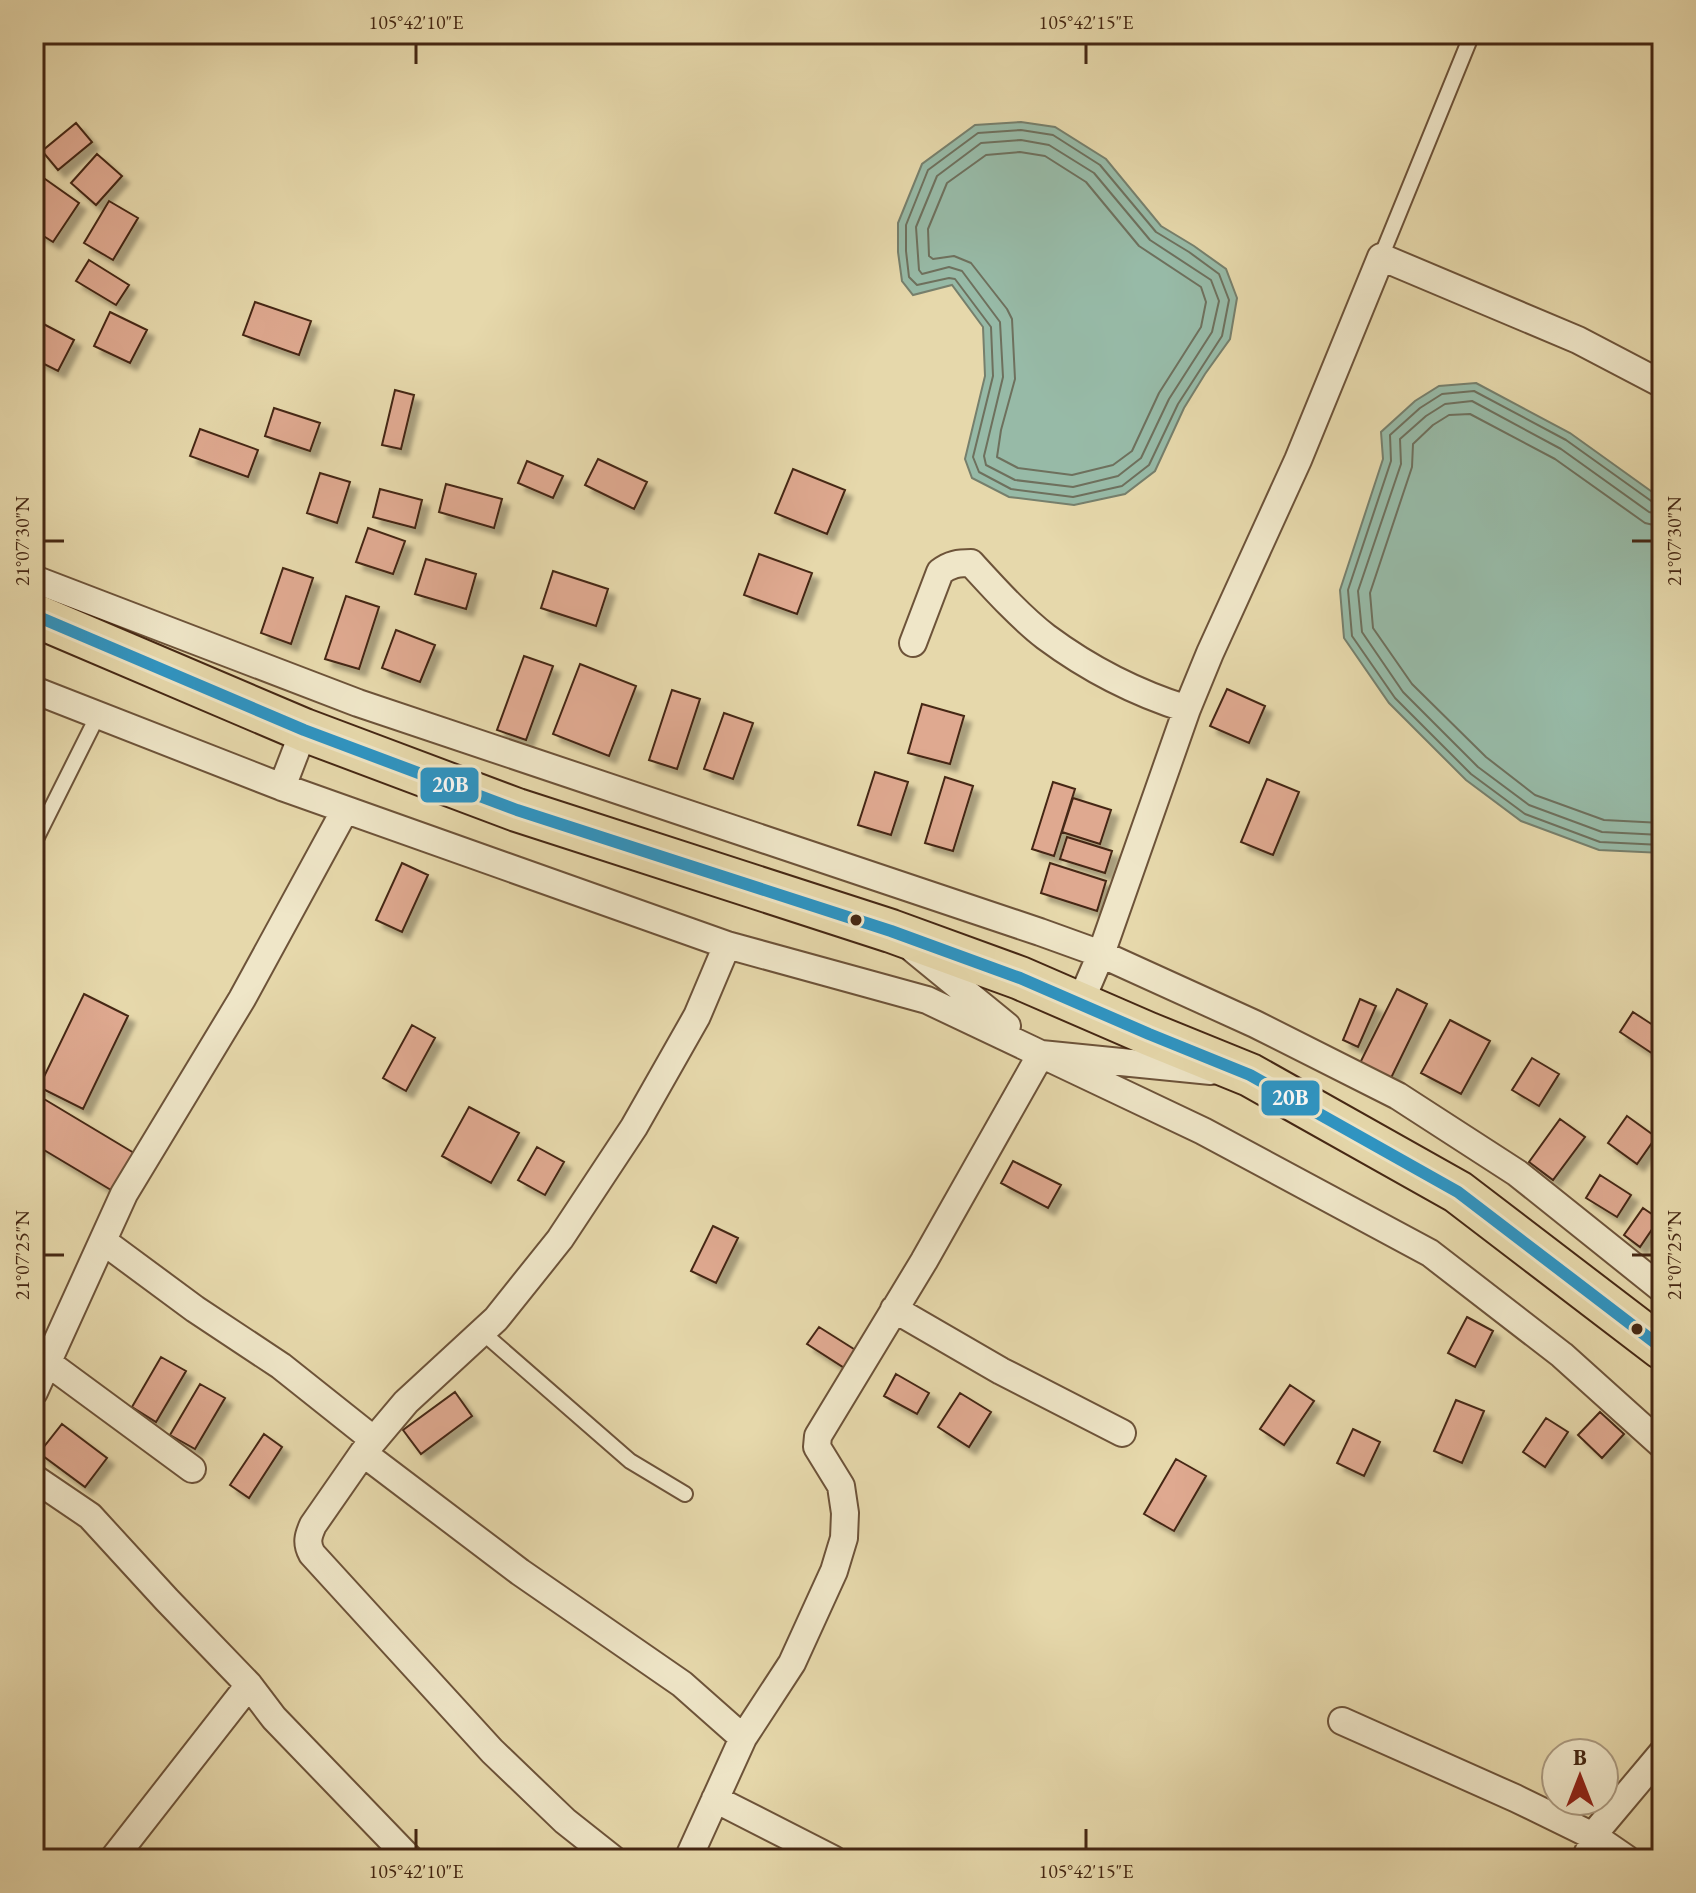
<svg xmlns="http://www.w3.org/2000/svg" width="1696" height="1893" viewBox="0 0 1696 1893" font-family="'EB Garamond',serif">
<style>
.water{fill:#97baa7;stroke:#767f6c;stroke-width:2}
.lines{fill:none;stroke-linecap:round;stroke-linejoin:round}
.shore{stroke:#6e705d;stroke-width:2}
.building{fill:#dfa990;stroke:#452713;stroke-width:2;filter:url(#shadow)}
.service-casing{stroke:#6d5339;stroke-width:18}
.minor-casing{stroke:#6d5339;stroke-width:30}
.primary-casing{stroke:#452713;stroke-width:46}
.service{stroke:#efe6c8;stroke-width:14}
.minor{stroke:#efe6c8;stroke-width:26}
.primary{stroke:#e6d8ab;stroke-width:42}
.bus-1-casing{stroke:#efe6c8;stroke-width:18}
.bus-1{stroke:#2e95c4;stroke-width:12}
.ticks{fill:none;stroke:#452713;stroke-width:3}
.bus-dot{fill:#452713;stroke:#efe6c8;stroke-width:3}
.line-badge{stroke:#efe6c8;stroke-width:3}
.badge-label{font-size:22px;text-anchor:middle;font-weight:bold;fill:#fff}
.neatline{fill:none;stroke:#452713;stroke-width:3}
.ticks-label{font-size:20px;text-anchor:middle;fill:#452713}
</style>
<defs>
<filter id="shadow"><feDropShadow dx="7" dy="7" stdDeviation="2" flood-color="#0004"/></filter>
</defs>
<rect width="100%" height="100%" fill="#e6d8ab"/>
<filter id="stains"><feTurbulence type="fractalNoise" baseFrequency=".0025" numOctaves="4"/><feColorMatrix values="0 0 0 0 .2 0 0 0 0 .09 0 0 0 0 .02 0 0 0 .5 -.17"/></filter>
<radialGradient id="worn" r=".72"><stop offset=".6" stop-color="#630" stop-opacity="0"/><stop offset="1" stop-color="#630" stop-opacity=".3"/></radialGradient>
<path class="water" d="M 1021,122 L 1055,127 L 1106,159 L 1161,226 L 1194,246 L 1226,269 L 1237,298 L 1230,339 L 1205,374 L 1184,408 L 1155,471 L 1125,494 L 1074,505 L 1009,497 L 972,478 L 965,459 L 985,376 L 983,327 L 952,285 L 913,295 L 902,281 L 898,252 L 898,223 L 922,164 L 975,125 Z
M 1476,383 L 1570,433 L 1662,499 L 1662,853 L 1599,850 L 1521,821 L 1466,780 L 1389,703 L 1344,638 L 1340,590 L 1383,459 L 1381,432 L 1415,401 L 1439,386 Z"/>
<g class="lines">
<path class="shore" d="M 1021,130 L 1053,135 L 1100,165 L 1156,232 L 1189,252 L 1219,274 L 1229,300 L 1222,336 L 1178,404 L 1149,465 L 1122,486 L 1073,497 L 1011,489 L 979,472 L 973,457 L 993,376 L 991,327 L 955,279 L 949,278 L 917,285 L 909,277 L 906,251 L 906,225 L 928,170 L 978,133 Z
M 1021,140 L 1049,145 L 1094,173 L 1150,240 L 1211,280 L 1219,301 L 1212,332 L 1169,399 L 1141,458 L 1118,476 L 1073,487 L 1015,480 L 986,465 L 984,456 L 1003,377 L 1000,322 L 962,271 L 949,267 L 922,274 L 919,270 L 916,227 L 937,176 L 981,143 Z
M 1020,152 L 1045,156 L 1086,182 L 1139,246 L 1201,287 L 1206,302 L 1201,327 L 1159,393 L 1132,451 L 1113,465 L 1072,475 L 1018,468 L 997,457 L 1001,430 L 1015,379 L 1012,319 L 1007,309 L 971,263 L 954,256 L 933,259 L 929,256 L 928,229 L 947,183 L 986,155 Z
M 1662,505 L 1654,503 L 1566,440 L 1474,391 L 1442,394 L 1420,408 L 1390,435 L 1391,461 L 1348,590 L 1352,636 L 1395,698 L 1471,774 L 1525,814 L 1600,842 L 1662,845
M 1662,515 L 1649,512 L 1561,449 L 1472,401 L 1445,404 L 1426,416 L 1400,439 L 1401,464 L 1358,591 L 1362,632 L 1403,692 L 1478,767 L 1529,805 L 1602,832 L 1662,835
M 1662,527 L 1645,523 L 1555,459 L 1470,414 L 1449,415 L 1433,425 L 1413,444 L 1412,467 L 1370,593 L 1373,628 L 1412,684 L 1486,757 L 1535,795 L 1604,820 L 1662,823"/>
</g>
<path class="building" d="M 76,123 L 92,142 L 58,170 L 42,151 Z
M 97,154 L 122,176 L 96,205 L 71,183 Z
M 38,174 L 79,203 L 53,242 L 34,230 L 34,179 Z
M 109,201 L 138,218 L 113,260 L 84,243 Z
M 89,260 L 129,285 L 116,305 L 76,281 Z
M 255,302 L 311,321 L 299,355 L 243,335 Z
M 110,312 L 147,330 L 130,363 L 94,346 Z
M 34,319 L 74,340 L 58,371 L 34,359 Z
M 395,390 L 414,395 L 401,449 L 382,445 Z
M 274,408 L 320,423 L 310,451 L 265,436 Z
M 200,429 L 258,450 L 248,477 L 190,456 Z
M 598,459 L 647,482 L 634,509 L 585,485 Z
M 527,461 L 563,476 L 553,498 L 518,483 Z
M 793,469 L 845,490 L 827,534 L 775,513 Z
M 320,473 L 350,482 L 337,523 L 307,513 Z
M 446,484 L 502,499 L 494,528 L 439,512 Z
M 380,489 L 422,500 L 415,528 L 373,517 Z
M 368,528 L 405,541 L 393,574 L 356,562 Z
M 759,554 L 812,573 L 797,614 L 744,595 Z
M 426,559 L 476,574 L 466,609 L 415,594 Z
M 283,568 L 313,578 L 291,644 L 261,633 Z
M 553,571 L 608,589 L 596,626 L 541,608 Z
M 346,596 L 379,607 L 359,669 L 325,659 Z
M 396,630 L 435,645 L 420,682 L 382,668 Z
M 524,656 L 553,666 L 526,740 L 497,730 Z
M 580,664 L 636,686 L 609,756 L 553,734 Z
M 1227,689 L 1265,706 L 1249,743 L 1210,726 Z
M 672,690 L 700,699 L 677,769 L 649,760 Z
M 922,704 L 964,716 L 950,764 L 908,753 Z
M 724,713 L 753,723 L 733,779 L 704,769 Z
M 875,772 L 908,782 L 891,835 L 858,825 Z
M 945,777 L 973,786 L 953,851 L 925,843 Z
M 1267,779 L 1299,792 L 1273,855 L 1241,842 Z
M 1053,782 L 1075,789 L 1054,856 L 1032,849 Z
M 1073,798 L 1111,810 L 1100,844 L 1062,832 Z
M 1067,837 L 1112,851 L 1105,873 L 1060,859 Z
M 402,863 L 428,875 L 402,932 L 376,920 Z
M 1050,863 L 1106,881 L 1097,911 L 1041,893 Z
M 1397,989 L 1427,1004 L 1391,1078 L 1360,1063 Z
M 84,994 L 128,1016 L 83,1109 L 39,1087 Z
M 1360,999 L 1376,1006 L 1358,1047 L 1343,1040 Z
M 1633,1012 L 1662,1031 L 1662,1060 L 1620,1032 Z
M 1450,1020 L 1490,1041 L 1461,1094 L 1421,1073 Z
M 412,1025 L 435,1038 L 406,1091 L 383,1078 Z
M 1532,1058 L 1559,1074 L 1539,1106 L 1512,1090 Z
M 34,1093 L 134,1153 L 111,1190 L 34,1144 Z
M 469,1107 L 519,1133 L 491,1183 L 442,1156 Z
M 1627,1116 L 1656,1137 L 1637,1164 L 1608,1143 Z
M 1560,1119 L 1585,1137 L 1553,1180 L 1529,1162 Z
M 537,1147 L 564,1162 L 545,1195 L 518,1180 Z
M 1013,1161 L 1061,1185 L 1048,1208 L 1001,1183 Z
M 1600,1175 L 1631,1195 L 1617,1217 L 1586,1198 Z
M 1643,1208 L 1659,1219 L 1640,1247 L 1624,1235 Z
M 713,1226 L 738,1238 L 716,1283 L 691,1271 Z
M 1467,1317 L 1493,1331 L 1475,1367 L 1448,1353 Z
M 819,1327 L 857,1351 L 846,1369 L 807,1344 Z
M 161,1357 L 186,1371 L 156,1422 L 132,1407 Z
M 896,1374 L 929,1393 L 917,1414 L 884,1396 Z
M 200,1384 L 225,1398 L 195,1449 L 170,1435 Z
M 1290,1385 L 1314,1401 L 1284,1445 L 1260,1429 Z
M 455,1392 L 472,1416 L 421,1454 L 403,1430 Z
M 960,1393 L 991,1412 L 969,1447 L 938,1427 Z
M 1456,1400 L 1484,1411 L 1462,1463 L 1434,1451 Z
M 1600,1412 L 1624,1434 L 1602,1458 L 1578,1435 Z
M 1546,1418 L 1568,1432 L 1545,1467 L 1523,1452 Z
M 62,1424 L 107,1458 L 85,1487 L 39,1453 Z
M 1353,1429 L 1380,1442 L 1364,1476 L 1337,1463 Z
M 264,1434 L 282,1447 L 249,1498 L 230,1485 Z
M 1176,1459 L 1206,1476 L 1174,1531 L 1144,1514 Z"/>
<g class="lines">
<g class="service-casing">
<path id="service" d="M 1381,257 L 1472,34
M 34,843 L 98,715
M 482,1332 L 630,1461 L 685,1494"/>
</g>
<g class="minor-casing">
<path id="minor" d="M 34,579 L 358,703 L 1040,932 L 1101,954 L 1255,1024 L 1398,1096 L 1517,1173 L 1662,1289
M 913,643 L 940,572 C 950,564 959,563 971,563 C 993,587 1020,617 1046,637 C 1089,669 1136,693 1187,709
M 34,690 L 282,787 L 727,945 L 927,1000 L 1203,1131 L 1430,1253 L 1562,1355 L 1662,1445
M 282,787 L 304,730
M 914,950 L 1007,1026
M 1080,1003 L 1101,954 L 1187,709 L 1210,653 L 1298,460 L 1381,257 L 1578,340 L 1662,384
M 103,1241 L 195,1309 L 281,1366 L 374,1440
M 894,1309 L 1001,1371 L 1122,1433
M 48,1363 L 192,1469
M 34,1392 L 124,1194 L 242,999 L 345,810
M 363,1453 L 520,1572 L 682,1684 L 743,1738
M 34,1478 L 90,1516 L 167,1600 L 249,1685 L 274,1718 L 410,1859
M 1342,1721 L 1515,1798 L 1595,1837 L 1627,1859
M 715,1799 L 833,1859
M 113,1859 L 249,1685
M 613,1859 L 565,1821 L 492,1751 L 312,1554 C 306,1543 308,1536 313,1525 L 363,1453 L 406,1402 L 496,1319 L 560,1239 L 634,1127 L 697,1016 L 727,945
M 688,1859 L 743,1738 L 792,1663 L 834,1571 L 844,1538 L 845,1513 L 841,1486 L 817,1447 L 818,1436 L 924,1261 L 1041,1054 L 1211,1071
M 1585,1859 L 1599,1828 L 1662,1753"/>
</g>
<g class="primary-casing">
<path id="primary" d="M 34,615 L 304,730 L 517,810 L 891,931 L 1020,978 L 1149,1034 L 1250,1075 L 1458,1192 L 1662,1348"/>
</g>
<use href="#service" class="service"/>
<use href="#minor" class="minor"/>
<use href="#primary" class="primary"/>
<g class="bus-1-casing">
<path id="bus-1" d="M 34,615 L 304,730 L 517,810 L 891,931 L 1020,978 L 1149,1034 L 1250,1075 L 1458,1192 L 1662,1348"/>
</g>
<use href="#bus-1" class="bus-1"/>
</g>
<path class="ticks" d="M 416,44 L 416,64M 1086,44 L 1086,64M 44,541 L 64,541M 1632,541 L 1652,541M 44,1255 L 64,1255M 1632,1255 L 1652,1255M 416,1829 L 416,1849M 1086,1829 L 1086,1849"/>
<g class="bus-dot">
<circle cx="856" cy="920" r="7"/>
<circle cx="1637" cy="1329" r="7"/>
</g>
<g class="line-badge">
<rect x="419" y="766" width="61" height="38" rx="8" fill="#2e95c4"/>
<rect x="1260" y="1079" width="61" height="38" rx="8" fill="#2e95c4"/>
</g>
<g class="badge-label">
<text x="450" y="792">20B</text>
<text x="1290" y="1105">20B</text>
</g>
<rect width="1696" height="1893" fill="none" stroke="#e6d8ab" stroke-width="88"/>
<g transform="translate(1580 1777)"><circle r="38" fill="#efe6c8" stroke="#ab9a80" stroke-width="2"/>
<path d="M0-6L14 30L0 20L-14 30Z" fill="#8f2418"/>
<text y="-12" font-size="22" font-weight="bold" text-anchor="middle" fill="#452713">B</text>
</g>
<rect x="44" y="44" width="1608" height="1805" class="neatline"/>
<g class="ticks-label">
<text x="416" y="29">105°42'10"E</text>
<text x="1086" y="29">105°42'15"E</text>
<text transform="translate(22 541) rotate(-90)" y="7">21°07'30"N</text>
<text transform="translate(1674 541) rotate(-90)" y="7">21°07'30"N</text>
<text transform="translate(22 1255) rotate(-90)" y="7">21°07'25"N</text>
<text transform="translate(1674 1255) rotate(-90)" y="7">21°07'25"N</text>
<text x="416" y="1878">105°42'10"E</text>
<text x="1086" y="1878">105°42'15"E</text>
</g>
<rect width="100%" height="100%" filter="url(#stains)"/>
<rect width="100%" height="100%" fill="url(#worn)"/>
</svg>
